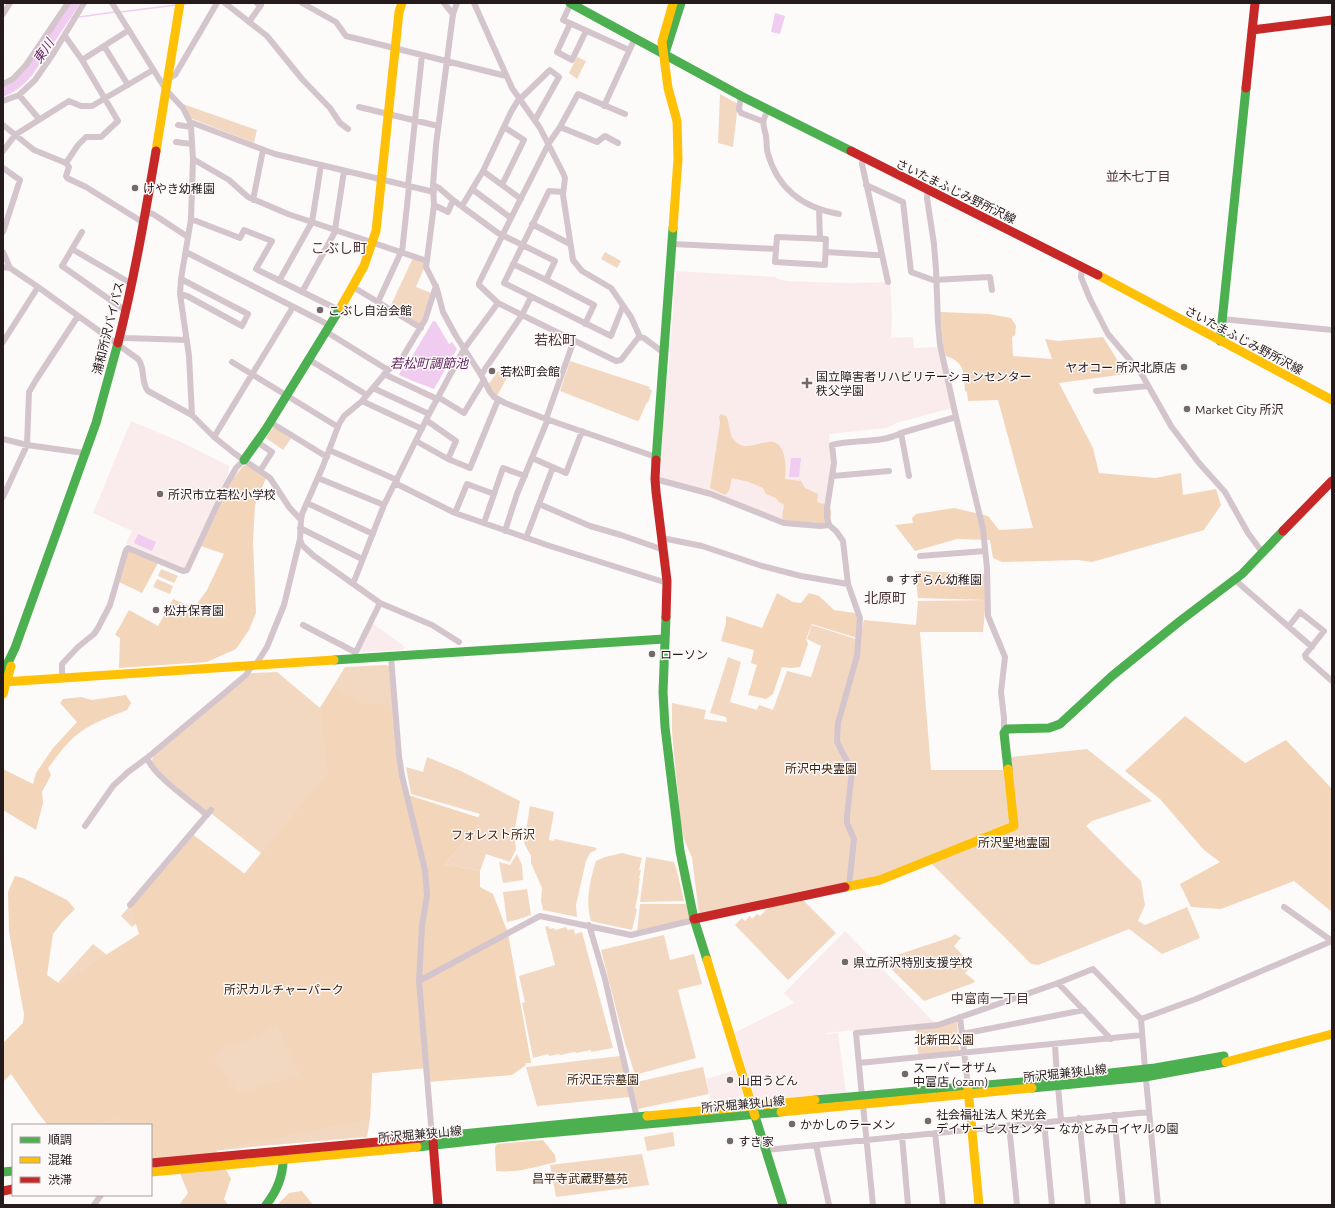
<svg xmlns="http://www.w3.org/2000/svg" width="1335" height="1208" viewBox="0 0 1335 1208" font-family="Ubuntu,'Noto Sans JP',sans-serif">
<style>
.built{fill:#faecec}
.green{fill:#f3d8c1}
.forest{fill:#f3d5ba;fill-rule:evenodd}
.water{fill:#f0ccf0}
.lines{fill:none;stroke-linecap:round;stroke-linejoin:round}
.stream{stroke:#f0ccf0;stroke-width:1.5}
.river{stroke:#f0ccf0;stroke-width:9}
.street{stroke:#d4c5cc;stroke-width:6}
.fast{stroke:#4caf50;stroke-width:9}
.slow{stroke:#ffc107;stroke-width:9}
.jam{stroke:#c62828;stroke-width:9}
.poi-dot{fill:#71696a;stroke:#fef9f9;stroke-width:1.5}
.labels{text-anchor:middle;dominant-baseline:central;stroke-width:3;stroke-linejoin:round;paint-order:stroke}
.poi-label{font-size:12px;fill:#251b1c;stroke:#fef9f9;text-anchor:start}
.street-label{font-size:12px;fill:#251b1c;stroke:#fef9f9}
.park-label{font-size:12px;fill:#3a240e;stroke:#fef9f9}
.water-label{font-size:13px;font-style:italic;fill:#602563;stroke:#fef9f9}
.neighbourhood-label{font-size:13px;fill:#4c3739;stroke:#fef9f9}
.quarter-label{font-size:14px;fill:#4c3739;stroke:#fef9f9}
</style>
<rect width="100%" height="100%" fill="#fdfafa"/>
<path class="built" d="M 676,271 L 776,277 L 777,279 L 788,281 L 811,282 L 849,283 L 890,282 L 892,315 L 891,338 L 913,337 L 914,348 L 939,347 L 952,408 L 896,423 L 887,428 L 829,434 L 832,464 L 822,524 L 784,521 L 662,479 L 660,476 L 664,403 L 669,362 Z
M 131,421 L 181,442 L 229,466 L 228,475 L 186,567 L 182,569 L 126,543 L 132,531 L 93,513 Z
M 372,623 L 405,647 L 403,650 L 360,652 L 358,650 Z
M 845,931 L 933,1021 L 933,1023 L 826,1033 L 826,1034 L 838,1033 L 846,1093 L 760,1101 L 755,1097 L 734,1033 L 794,1003 L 784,993 Z
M 735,1070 L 743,1093 L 737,1102 L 712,1105 L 706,1079 Z"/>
<path class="green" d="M 577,57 L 586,61 L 577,79 L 569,73 Z
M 720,94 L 738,104 L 733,147 L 718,143 Z
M 183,104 L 257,130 L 254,143 L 190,118 Z
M 605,252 L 621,261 L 617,268 L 601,259 Z
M 413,258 L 424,262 L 424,268 L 416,287 L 431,293 L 420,325 L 390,307 Z
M 570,361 L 650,387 L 649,389 L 652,390 L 648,403 L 647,402 L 639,420 L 637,421 L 560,391 Z
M 498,371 L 508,376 L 497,396 L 496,396 L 488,385 Z
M 273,427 L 292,437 L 283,450 L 266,438 Z
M 161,569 L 178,576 L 174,583 L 158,576 Z
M 157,579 L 173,586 L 170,594 L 153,587 Z
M 986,600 L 983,632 L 920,632 L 931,770 L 1004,770 L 1011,757 L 1087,749 L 1152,801 L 1092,821 L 1086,826 L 1141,881 L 1145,905 L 1138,921 L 1145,925 L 1187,907 L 1200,938 L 1162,954 L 1129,929 L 1038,965 L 1031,964 L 930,862 L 885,877 L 699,914 L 692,858 L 684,839 L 681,825 L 672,732 L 672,703 L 706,710 L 704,719 L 727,722 L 726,717 L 710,713 L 728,657 L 741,662 L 730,702 L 757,710 L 759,705 L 773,710 L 787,671 L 811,677 L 821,646 L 807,639 L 812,625 L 859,640 L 864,620 L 916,625 L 918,601 Z
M 385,665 L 389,666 L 397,754 L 410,825 L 520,1002 L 531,1063 L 426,1068 L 372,1073 L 370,1119 L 367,1137 L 261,1146 L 151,1158 L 151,1125 L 80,1125 L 28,1016 L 93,944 L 107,955 L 101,970 L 171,944 L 143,918 L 132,927 L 121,916 L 192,834 L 244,874 L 261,853 L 212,814 L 207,813 L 163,775 L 152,762 L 153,756 L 251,673 L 277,672 L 320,708 L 345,667 Z
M 427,757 L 461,771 L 520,801 L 514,833 L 516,849 L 510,862 L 486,854 L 480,871 L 445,864 L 466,840 L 480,814 L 411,794 L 406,767 L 423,772 Z
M 530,806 L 554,812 L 549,840 L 554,841 L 555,839 L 597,848 L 596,850 L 590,853 L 586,861 L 576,905 L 577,917 L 543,910 L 541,901 L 542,888 L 531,863 L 531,856 L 524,843 Z
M 622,853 L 642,858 L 639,870 L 641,870 L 639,878 L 640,878 L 638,890 L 639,890 L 635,908 L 637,909 L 632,930 L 591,921 C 585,902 590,880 596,861 L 605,857 Z
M 517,854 L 522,865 L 523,880 L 503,883 L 499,862 L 510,865 Z
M 646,857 L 674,862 L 677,871 L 684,901 L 640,902 Z
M 527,889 L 531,915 L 516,920 L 507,922 L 503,892 Z
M 802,899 L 836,933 L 788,980 L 735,925 L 742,918 L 745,921 L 750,916 L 752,919 L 757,914 L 760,916 L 769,907 Z
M 640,904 L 686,904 L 690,919 L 637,932 Z
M 548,926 L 550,929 L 554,928 L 555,930 L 566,927 L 568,930 L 574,929 L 575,934 L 582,932 L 613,1048 L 591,1052 L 591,1050 L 576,1053 L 575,1052 L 560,1055 L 559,1054 L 549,1056 L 548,1054 L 533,1058 L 522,1003 L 525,1002 L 519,976 L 555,965 L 545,927 Z
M 955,934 L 961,938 L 954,946 L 972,965 L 965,973 L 975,981 L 973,983 L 924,1001 L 882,960 L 951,937 Z
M 664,935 L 670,960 L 694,954 L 702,984 L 678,990 L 696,1058 L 635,1075 L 624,1040 L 601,950 Z
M 955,1021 L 957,1022 L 959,1050 L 920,1055 L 918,1053 L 916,1030 Z
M 620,1056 L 630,1097 L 537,1106 L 526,1067 Z
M 703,1067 L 709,1094 L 638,1109 L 632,1083 Z
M 673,1132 L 675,1146 L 647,1151 L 644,1137 Z
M 642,1154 L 649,1185 L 556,1197 L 550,1165 Z"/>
<path class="forest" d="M 940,312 L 989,314 L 1011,318 L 1016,326 L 1015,335 L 1012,337 L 1013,356 L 1052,359 L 1045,339 L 1058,341 L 1103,337 L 1126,374 L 1059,383 L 1093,448 L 1099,473 L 1155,478 L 1181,473 L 1183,495 L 1216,489 L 1221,505 L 1204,530 L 1092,562 L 1078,560 L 1002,562 L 993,558 L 990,540 L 957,539 L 915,551 L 895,525 L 913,523 L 912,518 L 916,514 L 954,508 L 988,516 L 999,530 L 1033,528 L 998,400 L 968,401 L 967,392 L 965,391 C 964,373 965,362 946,356 L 943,346 Z
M 721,414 L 726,416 C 730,423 729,435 734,440 C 749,458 774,427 783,452 C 786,462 786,469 785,479 L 801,481 L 805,488 L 818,494 L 817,501 L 819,503 L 828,504 C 832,510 832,515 829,522 L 822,523 L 785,521 L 782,518 L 784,505 L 779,502 L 776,498 L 766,494 L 763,488 L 749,482 L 732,478 C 730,483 731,492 725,495 L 710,488 L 720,423 L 719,417 Z
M 247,465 L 266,478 L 255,505 L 253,542 L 256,613 L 249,630 L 236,649 L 207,662 L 119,668 L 120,638 L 115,635 L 129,610 L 158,626 L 173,599 L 194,608 L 207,590 L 224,554 L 201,546 L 233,479 L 243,466 Z
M 130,551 L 158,563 L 142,593 L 119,582 L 127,553 Z
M 915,571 L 988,574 L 986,600 L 918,598 Z
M 777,593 L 793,602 L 801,603 L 809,593 L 819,596 L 834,610 L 855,613 L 858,620 L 857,638 L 812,624 L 806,639 L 808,644 L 800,667 L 791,668 L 782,667 L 773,694 L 766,699 L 748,695 L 757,665 L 751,663 L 754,650 L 721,641 L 726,623 L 726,616 L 762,628 Z
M 333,688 L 365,704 L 391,704 L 395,757 L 402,793 L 480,818 L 466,840 L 445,864 L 480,871 L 480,887 L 493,894 L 508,933 L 531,1063 L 525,1063 L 526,1065 L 512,1075 L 428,1082 L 426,1068 L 372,1073 L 370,1119 L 216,1150 L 231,1179 L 224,1199 L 228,1205 L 179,1205 L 188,1193 L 179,1171 L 151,1163 L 151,1125 L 119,1125 L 120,1118 L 85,1125 L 48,1125 L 38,1113 L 11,1074 L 3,1082 L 3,1043 L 23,1023 L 24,1014 L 9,932 L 8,892 L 15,876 L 23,878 L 67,900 L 75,909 L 63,921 L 53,934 L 47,975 L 60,984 L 139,934 L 130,905 L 192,834 L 245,874 L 328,772 L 320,708 ZM 277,1026 L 299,1075 L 239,1093 L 215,1062 L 219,1050 L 250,1039 Z
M 126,695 L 131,703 L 127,710 C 109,717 89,724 74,737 C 64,746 56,758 48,768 L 51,775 L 42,792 L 43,803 L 36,830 L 3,810 L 3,769 L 33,784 L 36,773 L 53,748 L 77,722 L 60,703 L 63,699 L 81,697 L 92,700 Z
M 1185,716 L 1245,763 L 1286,740 L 1332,789 L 1332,912 L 1294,881 L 1221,909 L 1191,907 L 1180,884 L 1220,862 L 1204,850 L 1160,799 L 1125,771 Z
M 543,1140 L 555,1155 L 556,1162 C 536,1167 516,1173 496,1171 L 495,1147 L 497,1144 Z
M 302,1191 L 313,1205 L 277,1205 L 289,1193 Z"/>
<path class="water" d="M 775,13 L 785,16 L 780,34 L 771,32 Z
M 433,321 L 436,322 L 449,344 L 452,342 L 457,349 L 434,389 L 413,381 L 399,375 L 400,372 L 407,365 Z
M 791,458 L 801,458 L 799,477 L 789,477 Z
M 138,534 L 156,542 L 152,551 L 134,543 Z"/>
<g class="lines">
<path class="stream" d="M 184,4 L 196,3
M 120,12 L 176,5
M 79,17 L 115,12
M 65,18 L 73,17"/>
<path class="river" d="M 3,92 C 14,88 21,82 29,72 L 75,3"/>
<path class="street" d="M 112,3 L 166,90 L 183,108 L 190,122 L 191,127 L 193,159 L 191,219 L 181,279 L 180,294 L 189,356 L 192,415
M 225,3 L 267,36 L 302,79 L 330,108 L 340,123 L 348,129
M 302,3 L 336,22 L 346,36 L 506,76
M 444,3 L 453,14
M 457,3 L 453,14 L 436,145 L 433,185 L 434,205 L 427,260 L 426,267 L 437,289 L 443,312 L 456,336 L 481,375 L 490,392 L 494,397 L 505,403 L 546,419 L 656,457
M 474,3 L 512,88 L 540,128 L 563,173 L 565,178 L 563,195 L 573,260 L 582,271 L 611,288 L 631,317 L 640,337 L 644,338 L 664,353
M 571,3 L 563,20 L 629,50
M 3,14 L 10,3
M 249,22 L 261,5 L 257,3
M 570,24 L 557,52 L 572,60 L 586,31
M 65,36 L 82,60 L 118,121 L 101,137 L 86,137 L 78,145 L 66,163
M 104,46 L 128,85
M 82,60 L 129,30
M 168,79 L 175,75 L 217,3
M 3,84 L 13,79 L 26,65 L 68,3
M 19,95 L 39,119
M 741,96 L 739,109 L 741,113 L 762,121
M 3,101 L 19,95 L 35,80 L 53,54 L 84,3
M 604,106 L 635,38
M 359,107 L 438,126
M 768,110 C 761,124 763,122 766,136 C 767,142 766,148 768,154 C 778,189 804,208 839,214
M 190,122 L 275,154 L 434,192
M 3,125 L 34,150 L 66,163 L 69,167 L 66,176 L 67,178 L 86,187 L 144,223
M 178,125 L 191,127
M 560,127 L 597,142 L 605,136 L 618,143
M 176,142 L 192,144
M 3,151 L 15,135 L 69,101 L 81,106 L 92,106 L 153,70
M 863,158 L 862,164 L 888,282
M 193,159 L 229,180 L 248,197 L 288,214 L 427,261
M 3,168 L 20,180 L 3,232
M 483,171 L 521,199
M 433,185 L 439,188 L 453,200 L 498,233 L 555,261 L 546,280 L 513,264
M 502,185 L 524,140 L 504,127
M 866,185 L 903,202 L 911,272 L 933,280 L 990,277 L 992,290
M 408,186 L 422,55
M 472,189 L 511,218 L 549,143 L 560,127 L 578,94 L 625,114
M 928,190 L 927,198 L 934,244 L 936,269 L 938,323 L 940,345 L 956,417 L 983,529 L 987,568 L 988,616 L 1005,657 L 1001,692 L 1004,718 L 1004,733
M 563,192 L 549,191 L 504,283 L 611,336 L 623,306
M 253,200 L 263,150
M 434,205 L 448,212 L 453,200
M 462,206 L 483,171 L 511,112 L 517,102 L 550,70 L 559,77 L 535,120
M 819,209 L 820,239
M 146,212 L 153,214 L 188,237
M 191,219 L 240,238 L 244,230 L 272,241 L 256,269 L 339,310
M 532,224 L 570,244
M 335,230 L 344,171
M 82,232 L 62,266 L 126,311
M 777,237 L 826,239 L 825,265 L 775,262 Z
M 673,244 L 776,249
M 72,249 L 132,284
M 3,252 L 10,268
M 186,252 L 329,325
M 402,252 L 409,187
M 826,252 L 875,255 L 881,255
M 3,267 L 10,268 L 38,287 L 138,359 C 146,368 140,381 148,391 L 192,415 L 214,437 L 234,453 L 270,478 L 289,507 L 301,520
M 1082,267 L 1081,277 L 1090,299 L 1108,334 L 1141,373 L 1171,426 L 1199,463 L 1225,492 L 1248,533 L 1262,552
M 546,280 L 594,305 L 585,324
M 279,281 L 312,222 L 321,165
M 353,287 L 421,328
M 302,292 L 336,230
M 180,294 L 187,296 L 242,326 L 248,314 L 181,279
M 378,302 L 401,252
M 498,303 L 479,285 L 479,283 L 511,218
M 1222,319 L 1332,330
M 325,331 L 388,370
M 119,337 L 125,338 L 187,340
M 3,342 L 38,287
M 308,359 L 367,395
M 232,362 L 338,427
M 384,374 L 437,399
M 481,375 L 522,315 L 616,361 L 621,360 L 638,338 L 640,337
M 373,388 L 429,414
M 1096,391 L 1148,386
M 438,397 L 464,413 L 484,380
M 362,401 L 422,429
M 546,419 L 574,340
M 426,420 L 456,441 L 448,459
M 270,422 L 327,457
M 901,433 L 909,476
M 214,437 L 293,307
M 3,439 L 27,445 L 84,453
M 416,441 L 448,459 L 470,468 L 498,400
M 257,442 L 272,452 L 260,471
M 329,450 L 397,480
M 532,458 L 566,473 L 582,431
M 833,476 L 889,471
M 318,478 L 384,505
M 655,479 L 711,494 L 784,523 L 820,526 L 829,525
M 395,483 L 455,513 L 550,546 L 667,583
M 3,497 L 27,445 L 29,392 L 36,380 L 78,316
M 307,503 L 373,534
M 539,504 L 590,526 L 621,535 L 664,550
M 455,513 L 467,484 L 494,494
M 484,523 L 503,468 L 525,476
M 300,528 L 362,559
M 505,531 L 517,494 L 548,419
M 526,538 L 553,467
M 662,538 L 702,546 L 762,566 L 801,576 L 848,584
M 300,539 L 302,545 L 314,556 L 380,603 L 432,625 L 459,642
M 920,556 L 985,551
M 1235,580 L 1312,647
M 353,584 L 384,505 L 429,414 L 464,349 L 498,303 L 522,315 L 531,297
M 303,625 L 355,652
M 1289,626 L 1300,612 L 1324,631 L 1305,655 L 1306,658 L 1332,681
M 391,657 L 399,756 L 402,776 L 425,870 L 427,895 L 422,926 L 419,981 L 432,1137
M 352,660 L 380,603
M 255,666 L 267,647 L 284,605 L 300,539 L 301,520 L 302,514 L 323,466 L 339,424 L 344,416 L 362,401 L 388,370 L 397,364 L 402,358 L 425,320 L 436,286
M 62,679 L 62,664 L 78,647 L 94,634 L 98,628 L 110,605 L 126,550 L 128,548 L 183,571 L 187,570 L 227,484 L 236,468 L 244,460
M 147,758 C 155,777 191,801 207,815
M 85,826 L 113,786 L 128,772 L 147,758 L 246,675 L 251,667
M 849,886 L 854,839 L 847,823 L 847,816 L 852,771 L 837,742 L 838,723 L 857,656 L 860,618 L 848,584 L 843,541 L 836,531 L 829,525 L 827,517 L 827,508 L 834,463 L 832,445 C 855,439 880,444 901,433 L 956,417
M 130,905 L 211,810
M 1284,907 L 1332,941
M 589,925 L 605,979 L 637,1118
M 419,981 L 540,916 L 631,935 L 690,921 L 694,919
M 1058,983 L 1111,1039
M 960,1017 L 968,1086
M 1141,1019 L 1196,999 L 1332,941
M 962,1034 L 1084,1010
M 1055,1044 L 1057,1079
M 859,1063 L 1142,1035
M 1058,1086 L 1061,1120
M 862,1097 L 856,1033 L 938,1025 L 1058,983 L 1093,969 L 1141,1019 L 1145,1069 L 1158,1205
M 863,1105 L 873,1205
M 1114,1115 L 1123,1205
M 1079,1118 L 1088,1205
M 1044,1122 L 1052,1205
M 1009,1125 L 1017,1205
M 935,1133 L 943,1205
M 902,1136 L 908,1205
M 816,1145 L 829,1205
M 766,1150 L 1149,1112
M 94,1205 L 101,1195"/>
<path class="fast" d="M 570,3 L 741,96 L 851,151
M 665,53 L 681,3
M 1220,341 L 1246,88
M 244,460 L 266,429 L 341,307
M 656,460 L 673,228
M 666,617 L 663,692 L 665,727 L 680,851 L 694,919 L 707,960
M 334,660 L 664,639
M 3,673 L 15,648 L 96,423 L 118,343
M 1008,769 L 1004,733 L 1007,729 L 1049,728 L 1060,724 L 1112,676 L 1180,621 L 1242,574 L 1283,531
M 1032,1088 L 1145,1077 L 1226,1062
M 815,1100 L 1057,1079 L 1155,1068 L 1224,1056
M 755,1116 L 783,1205
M 421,1138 L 647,1116
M 417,1147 L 536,1134 L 781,1112
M 3,1172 L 13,1171
M 266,1205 C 278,1190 284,1174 283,1155"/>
<path class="slow" d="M 673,3 L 662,42 L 668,88 L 677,121 L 678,159 L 673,228
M 156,151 L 180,3
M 1098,275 L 1332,400
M 341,307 L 364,266 L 376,231 L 399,12 L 402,3
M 3,682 L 334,660
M 3,694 L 11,666
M 845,887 L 880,880 L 1014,826 L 1008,769
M 707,960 L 755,1116
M 1226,1062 L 1332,1034
M 968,1089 L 979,1205
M 781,1112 L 1032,1088
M 647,1116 L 815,1100
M 151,1172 L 417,1147"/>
<path class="jam" d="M 1252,30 L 1332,20
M 1246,88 L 1255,3
M 851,151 L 1098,275
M 118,343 C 134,280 145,215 156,151
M 656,460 L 655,479 L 656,492 L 667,581 L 666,617
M 1283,531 L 1332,481
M 694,919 L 845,887
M 433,1141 L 438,1205
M 151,1163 L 421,1138
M 3,1191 L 13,1189"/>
</g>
<g class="poi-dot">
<circle cx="135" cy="188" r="4"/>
<circle cx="320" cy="310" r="4"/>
<circle cx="1184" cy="367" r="4"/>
<circle cx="492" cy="371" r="4"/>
<path d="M805 377h4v4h4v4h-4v4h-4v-4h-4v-4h4z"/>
<circle cx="1187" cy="409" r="4"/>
<circle cx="160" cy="494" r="4"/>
<circle cx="890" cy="579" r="4"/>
<circle cx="156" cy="610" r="4"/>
<circle cx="652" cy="654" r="4"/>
<circle cx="845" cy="962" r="4"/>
<circle cx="905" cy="1074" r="4"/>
<circle cx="730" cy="1080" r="4"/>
<circle cx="928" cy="1121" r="4"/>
<circle cx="792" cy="1124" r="4"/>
<circle cx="730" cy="1141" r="4"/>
</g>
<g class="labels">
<g class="poi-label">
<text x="143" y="188">けやき幼稚園</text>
<text x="328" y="310">こぶし自治会館</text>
<text x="1176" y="367" text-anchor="end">ヤオコー 所沢北原店</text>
<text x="500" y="371">若松町会館</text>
<text x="816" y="376">国立障害者リハビリテーションセンター<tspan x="816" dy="14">秩父学園</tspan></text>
<text x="1195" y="409">Market City 所沢</text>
<text x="168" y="494">所沢市立若松小学校</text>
<text x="898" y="579">すずらん幼稚園</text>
<text x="164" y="610">松井保育園</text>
<text x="660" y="654">ローソン</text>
<text x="853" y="962">県立所沢特別支援学校</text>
<text x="913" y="1067">スーパーオザム<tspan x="913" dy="14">中富店 (ozam)</tspan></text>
<text x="738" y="1080">山田うどん</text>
<text x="936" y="1114">社会福祉法人 栄光会<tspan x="936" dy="14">デイサービスセンター なかとみロイヤルの園</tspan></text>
<text x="800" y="1124">かかしのラーメン</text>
<text x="738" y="1141">すき家</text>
</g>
<g class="street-label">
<text transform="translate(956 191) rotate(26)">さいたまふじみ野所沢線</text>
<text transform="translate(108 328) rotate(-76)">浦和所沢バイパス</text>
<text transform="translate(1244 340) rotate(28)">さいたまふじみ野所沢線</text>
<text transform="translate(1065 1073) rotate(-6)">所沢堀兼狭山線</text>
<text transform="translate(743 1104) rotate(-5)">所沢堀兼狭山線</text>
<text transform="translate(420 1134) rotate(-5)">所沢堀兼狭山線</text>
</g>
<g class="park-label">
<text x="821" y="768">所沢中央霊園</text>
<text x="493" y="834">フォレスト所沢</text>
<text x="1014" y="842">所沢聖地霊園</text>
<text x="284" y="989">所沢カルチャーパーク</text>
<text x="944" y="1039">北新田公園</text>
<text x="603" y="1079">所沢正宗墓園</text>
<text x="580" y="1178">昌平寺武蔵野墓苑</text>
</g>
<g class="water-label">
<text transform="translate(43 51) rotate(-56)">東川</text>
<text x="429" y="363">若松町調節池</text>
</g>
<g class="neighbourhood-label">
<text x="1138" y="176">並木七丁目</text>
<text x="990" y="998">中富南一丁目</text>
</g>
<g class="quarter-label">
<text x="339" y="248">こぶし町</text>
<text x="555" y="340">若松町</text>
<text x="885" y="598">北原町</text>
</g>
</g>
<rect width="1335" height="1208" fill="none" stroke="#251b1c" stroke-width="8"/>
<rect x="12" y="1124" width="140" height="72" fill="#fef9f9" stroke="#a7a0a1"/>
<rect x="20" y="1137" width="20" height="6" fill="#4caf50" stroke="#a7a0a1"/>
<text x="48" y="1144" font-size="12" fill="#251b1c">順調</text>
<rect x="20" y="1157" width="20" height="6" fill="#ffc107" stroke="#a7a0a1"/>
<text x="48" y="1164" font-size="12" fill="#251b1c">混雑</text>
<rect x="20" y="1177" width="20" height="6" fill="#c62828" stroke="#a7a0a1"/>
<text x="48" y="1184" font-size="12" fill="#251b1c">渋滞</text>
</svg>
